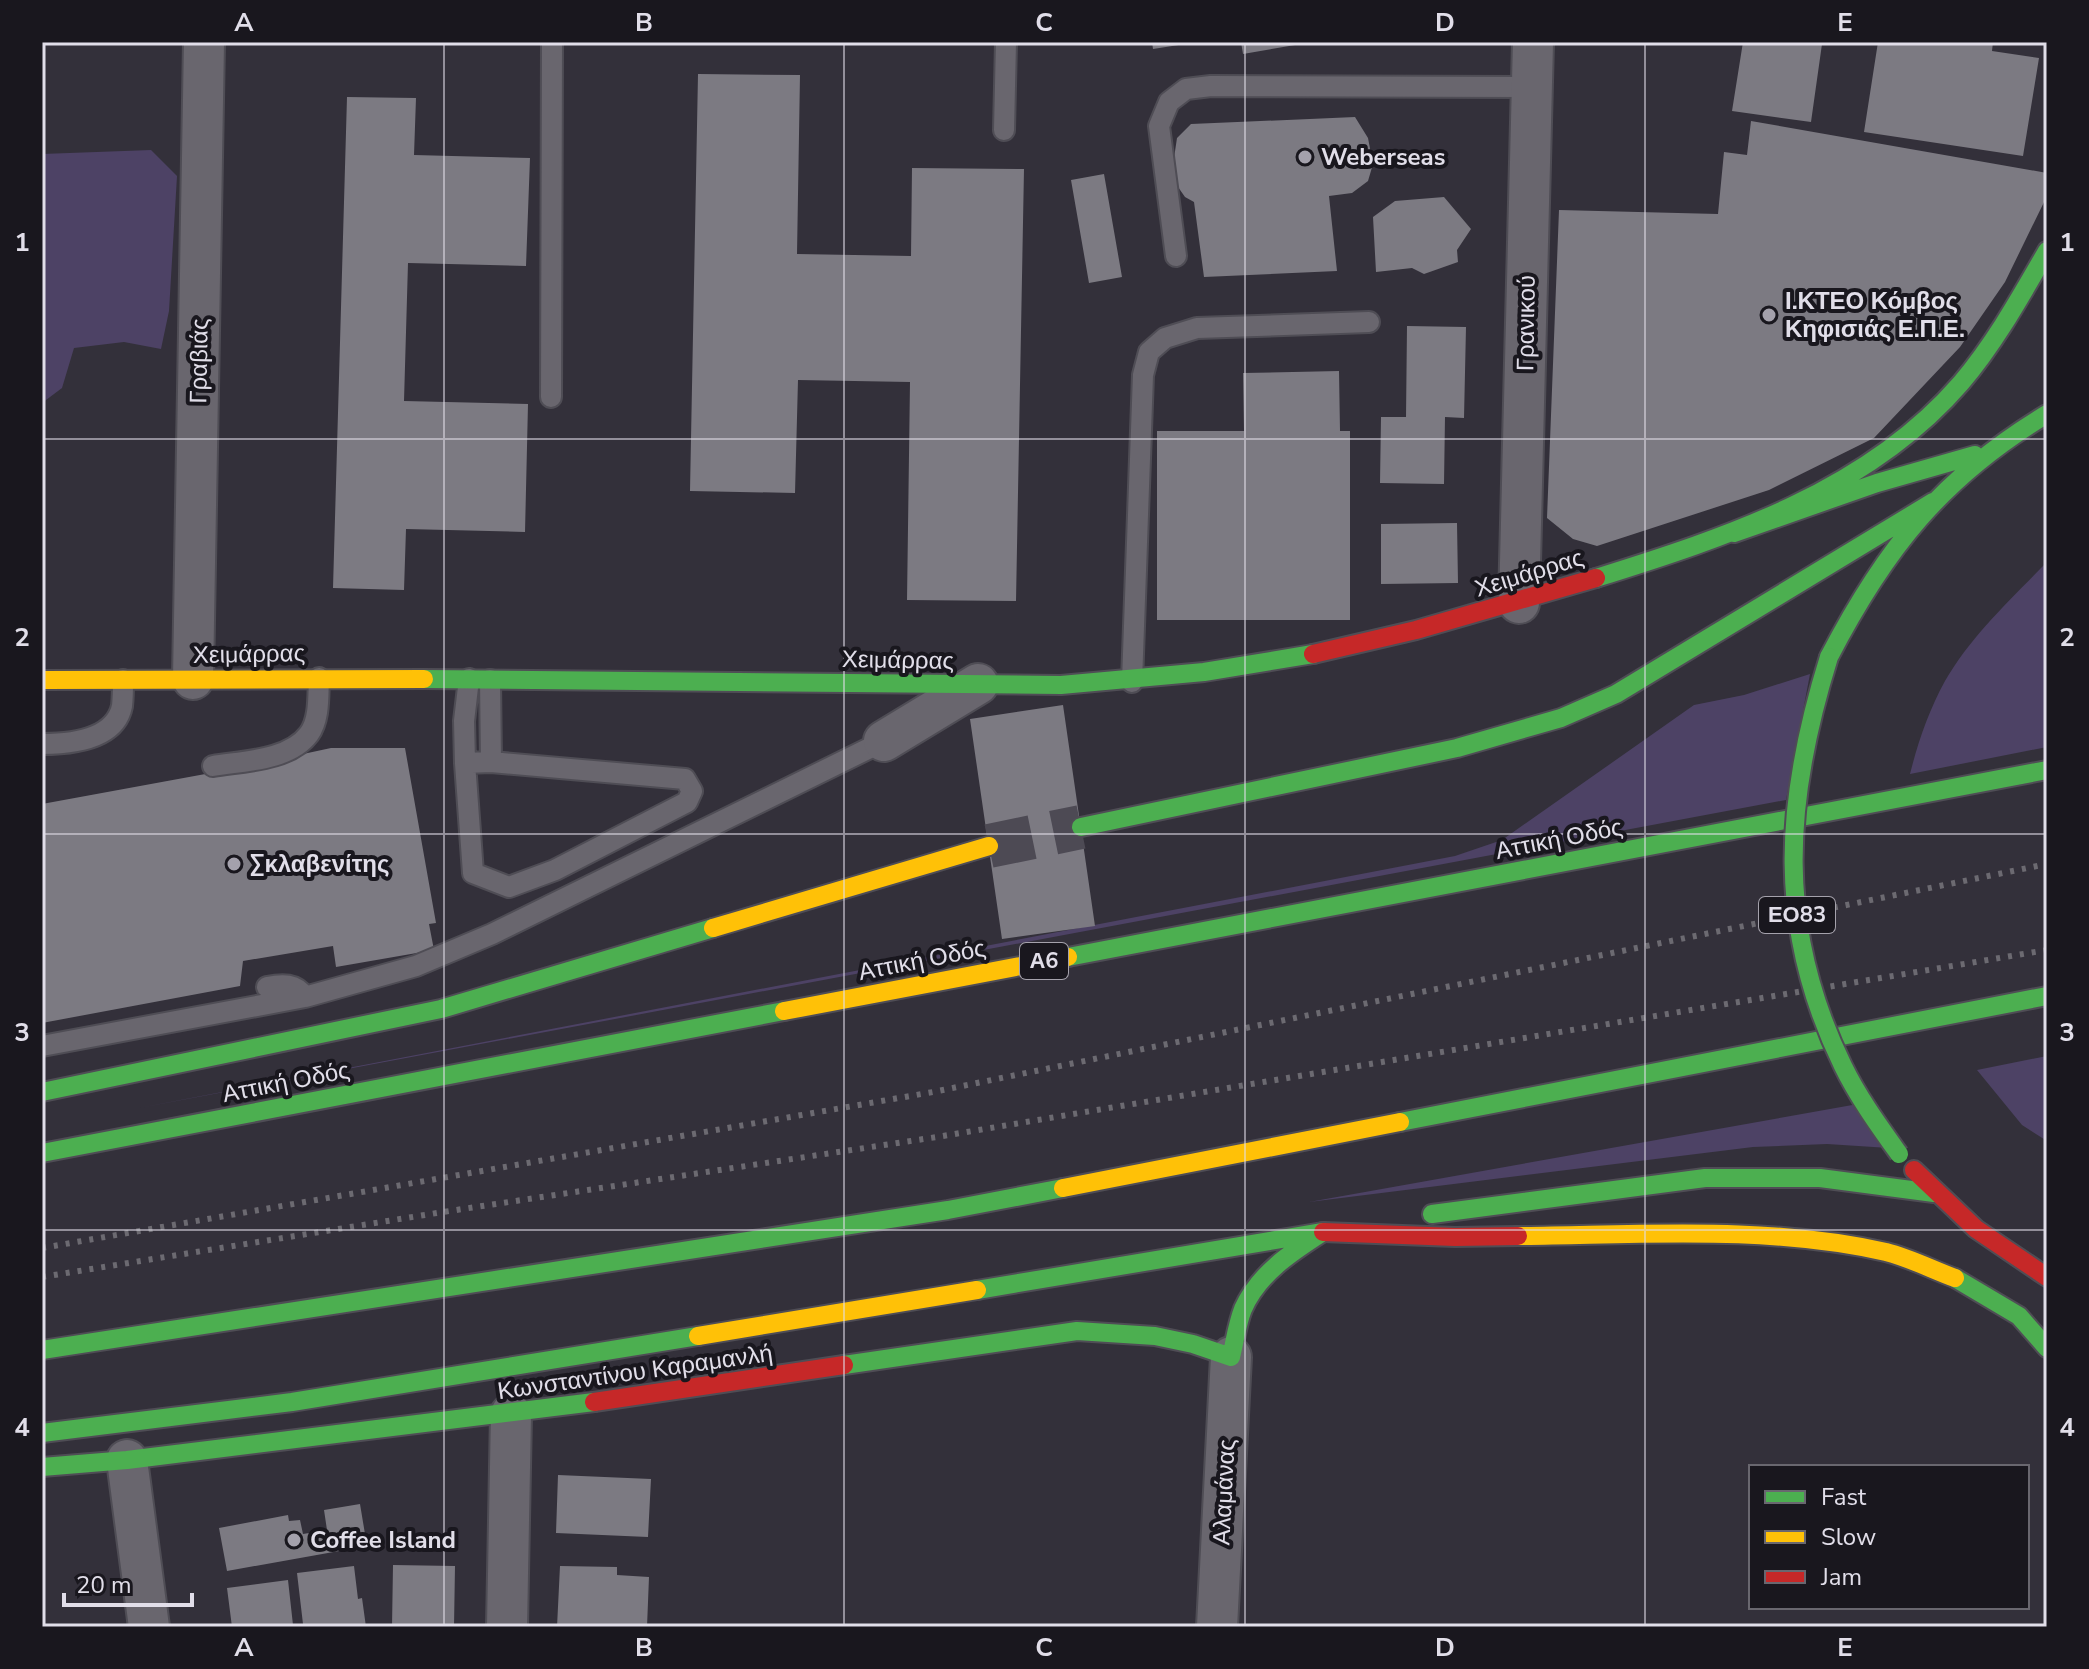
<svg xmlns="http://www.w3.org/2000/svg" width="2089" height="1669" viewBox="0 0 2089 1669" font-family="'Nunito Sans',sans-serif">
<style>
.green{fill:#4d4265}
.building{fill:#7c7a82}
.lines{fill:none;stroke-linecap:round;stroke-linejoin:round}
.highway-tunnel{stroke:#4d4a54;stroke-width:44;stroke-dasharray:44 22;stroke-linecap:butt}
.lane-casing{stroke:#4f4d55;stroke-width:24}
.street-casing{stroke:#4f4d55;stroke-width:44}
.fast-casing{stroke:#4f4d55;stroke-width:22}
.slow-casing{stroke:#4f4d55;stroke-width:22}
.jam-casing{stroke:#4f4d55;stroke-width:22}
.lane{stroke:#69666e;stroke-width:20}
.street{stroke:#69666e;stroke-width:40}
.fast{stroke:#4caf50;stroke-width:18}
.slow{stroke:#ffc107;stroke-width:18}
.jam{stroke:#c62828;stroke-width:18}
.rail{stroke:#6c6a71;stroke-width:6;stroke-dasharray:4 8;stroke-linecap:butt}
.fast-bridge-casing{stroke:#4f4d55;stroke-width:22;stroke-linecap:butt}
.fast-bridge{stroke:#4caf50;stroke-width:18}
.grid{fill:none;stroke:#e1dee9;stroke-width:2;stroke-opacity:0.55}
.poi-dot{fill:#a4a1ac;stroke:#19171e;stroke-width:3}
.labels{text-anchor:middle;dominant-baseline:central;stroke-width:8;stroke-linejoin:round;paint-order:stroke}
.shield{fill:#19171e;stroke:#a5a2ac;stroke-width:2}
.shield-label{font-size:22px;font-weight:bold;fill:#e1dee9}
.poi-label{font-size:24px;font-weight:bold;fill:#e1dee9;stroke:#19171e;text-anchor:start}
.street-label{font-size:24px;fill:#e1dee9;stroke:#19171e}
.neatline{fill:none;stroke:#e1dee9;stroke-width:3}
.grid-label{font-size:26px;text-anchor:middle;font-weight:bold;fill:#e1dee9}
</style>
<rect width="100%" height="100%" fill="#33303a"/>
<path class="green" d="M 151,150 L 177,176 L 169,311 L 161,349 L 124,342 L 74,348 L 62,388 L 42,403 L 42,154 Z
M 2047,562 L 2047,747 L 1910,774 C 1918,742 1929,710 1945,681 C 1971,636 2011,599 2047,562 Z
M 1810,674 L 1786,800 L 139,1108 L 1455,856 L 1502,840 L 1694,705 L 1744,695 Z
M 2047,1056 L 2047,1141 L 2022,1125 L 1977,1070 Z
M 1858,1104 L 1889,1148 L 1827,1144 L 1753,1147 L 1309,1202 Z"/>
<path class="building" d="M 1152,42 L 1185,42 L 1185,44 L 1153,49 Z
M 1241,42 L 1300,42 L 1301,44 L 1243,54 Z
M 1743,42 L 1822,44 L 1811,122 L 1732,111 Z
M 1878,42 L 1993,42 L 1992,51 L 2039,58 L 2023,156 L 1864,132 Z
M 698,74 L 800,75 L 797,254 L 911,256 L 912,168 L 1024,169 L 1016,601 L 907,600 L 910,382 L 798,380 L 795,493 L 690,491 Z
M 347,97 L 416,98 L 414,155 L 530,158 L 526,266 L 408,263 L 404,401 L 528,404 L 525,532 L 406,529 L 404,590 L 333,588 Z
M 1355,117 L 1368,138 L 1373,164 L 1368,181 L 1352,193 L 1329,196 L 1337,271 L 1204,277 L 1194,202 L 1185,197 L 1178,187 L 1174,158 L 1177,138 L 1191,124 Z
M 1751,121 L 2047,173 L 2047,196 L 2005,282 L 1960,347 L 1874,438 L 1769,490 L 1597,546 L 1573,539 L 1547,518 L 1559,210 L 1718,214 L 1724,152 L 1747,155 Z
M 1104,174 L 1122,277 L 1089,283 L 1071,180 Z
M 1444,197 L 1471,229 L 1457,250 L 1458,262 L 1424,274 L 1412,268 L 1376,272 L 1373,217 L 1395,201 Z
M 1407,326 L 1466,327 L 1464,418 L 1445,417 L 1444,484 L 1380,483 L 1381,417 L 1406,417 Z
M 1339,371 L 1340,431 L 1350,431 L 1350,620 L 1157,620 L 1157,431 L 1244,431 L 1243,373 Z
M 1457,523 L 1458,583 L 1381,584 L 1381,524 Z
M 1063,705 L 1095,926 L 1002,939 L 970,719 Z
M 331,748 L 405,748 L 436,923 L 429,924 L 434,950 L 336,967 L 333,946 L 243,961 L 240,986 L 42,1023 L 42,804 L 238,768 Z
M 558,1475 L 651,1479 L 648,1537 L 556,1533 Z
M 360,1504 L 367,1546 L 227,1571 L 219,1528 L 288,1515 L 289,1521 L 300,1520 L 303,1534 L 327,1530 L 324,1510 Z
M 393,1565 L 455,1566 L 454,1627 L 392,1627 Z
M 354,1566 L 358,1599 L 362,1598 L 366,1627 L 232,1627 L 227,1588 L 288,1580 L 293,1625 L 303,1624 L 297,1573 Z
M 560,1566 L 617,1567 L 617,1575 L 649,1577 L 647,1627 L 557,1627 Z"/>
<g class="lines">
<path class="highway-tunnel" d="M 989,846 L 1081,827"/>
<g class="lane-casing">
<path id="lane" d="M 1004,130 L 1006,42
M 1176,256 L 1159,126 L 1169,102 L 1186,89 L 1211,86 L 1532,87
M 551,397 L 552,42
M 490,680 L 491,762
M 1132,682 L 1143,375 L 1149,352 L 1165,338 L 1197,328 L 1369,322
M 42,744 C 70,744 115,740 122,706 C 123,697 123,688 123,680
M 491,762 L 685,779 L 692,791 L 687,802 L 555,870 L 509,887 L 473,873 L 465,763 Z
M 465,763 L 464,721 L 469,679
M 213,766 C 242,761 289,761 309,734 C 320,719 318,695 319,678
M 267,987 C 282,984 296,983 305,997
M 42,1046 L 305,997 L 416,966 L 492,934 L 884,741"/>
</g>
<g class="street-casing">
<path id="street" d="M 1519,603 L 1533,42
M 193,679 L 204,42
M 884,741 L 978,684
M 127,1460 L 149,1627
M 507,1627 L 511,1414
M 1217,1627 L 1231,1357"/>
</g>
<g class="fast-casing">
<path id="fast" d="M 1734,533 L 1877,483 L 1975,455
M 1596,578 C 1727,537 1868,491 1961,383 C 1995,343 2021,296 2047,251
M 1829,657 C 1885,549 1942,477 2047,414
M 424,679 L 1061,685 L 1204,672 L 1313,654
M 1081,827 L 1457,748 L 1561,718 L 1616,694 L 1933,502
M 1068,957 L 2047,770
M 42,1092 L 441,1009 L 713,928
M 1400,1122 L 2047,996
M 42,1153 L 784,1011
M 1432,1214 L 1705,1178 L 1820,1178 L 1934,1193
M 1955,1278 L 2019,1316 L 2047,1348
M 977,1290 L 1323,1232
M 42,1350 L 948,1210 L 1063,1188
M 844,1365 L 1077,1331 L 1155,1336 L 1193,1344 L 1231,1357 C 1235,1341 1237,1324 1243,1309 C 1259,1273 1292,1252 1323,1232
M 42,1433 L 292,1402 L 698,1336
M 42,1467 L 127,1460 L 594,1402"/>
</g>
<g class="slow-casing">
<path id="slow" d="M 42,680 L 424,679
M 713,928 L 989,846
M 784,1011 L 1068,957
M 1063,1188 L 1400,1122
M 1518,1236 C 1640,1235 1766,1225 1886,1252 C 1910,1258 1933,1270 1955,1278
M 698,1336 L 977,1290"/>
</g>
<g class="jam-casing">
<path id="jam" d="M 1313,654 L 1416,630 L 1596,578
M 1914,1170 L 1976,1229 L 2047,1277
M 1323,1232 L 1455,1237 L 1518,1236
M 594,1402 L 844,1365"/>
</g>
<use href="#lane" class="lane"/>
<use href="#street" class="street"/>
<use href="#fast" class="fast"/>
<use href="#slow" class="slow"/>
<use href="#jam" class="jam"/>
<path class="rail" d="M 42,1248 L 933,1092 L 2047,864
M 42,1277 L 443,1212 L 937,1137 L 2047,950"/>
<g class="fast-bridge-casing">
<path id="fast-bridge" d="M 1829,657 C 1784,801 1775,927 1843,1066 C 1858,1097 1879,1126 1899,1154"/>
</g>
<use href="#fast-bridge" class="fast-bridge"/>
</g>
<path class="grid" d="M 444,42 L 444,1627M 844,42 L 844,1627M 1245,42 L 1245,1627M 1645,42 L 1645,1627M 42,439 L 2047,439M 42,834 L 2047,834M 42,1230 L 2047,1230"/>
<g class="poi-dot">
<circle cx="1305" cy="157" r="8"/>
<circle cx="1769" cy="315" r="8"/>
<circle cx="234" cy="864" r="8"/>
<circle cx="294" cy="1540" r="8"/>
</g>
<g class="labels">
<g class="shield">
<rect x="1759" y="897" width="76" height="36" rx="6"/>
<rect x="1020" y="943" width="48" height="36" rx="6"/>
</g>
<g class="shield-label">
<text x="1797" y="915">ΕΟ83</text>
<text x="1044" y="961">Α6</text>
</g>
<g class="poi-label">
<text x="1321" y="157">Weberseas</text>
<text x="1785" y="301">Ι.ΚΤΕΟ Κόμβος<tspan x="1785" dy="28">Κηφισιάς Ε.Π.Ε.</tspan></text>
<text x="250" y="864">Σκλαβενίτης</text>
<text x="310" y="1540">Coffee Island</text>
</g>
<g class="street-label">
<text transform="translate(1526 323) rotate(-89)">Γρανικού</text>
<text transform="translate(199 361) rotate(-89)">Γραβιάς</text>
<text transform="translate(1529 573) rotate(-17)">Χειμάρρας</text>
<text transform="translate(249 654) rotate(-1)">Χειμάρρας</text>
<text transform="translate(898 660) rotate(1)">Χειμάρρας</text>
<text transform="translate(1559 839) rotate(-11)">Αττική Οδός</text>
<text transform="translate(922 960) rotate(-11)">Αττική Οδός</text>
<text transform="translate(286 1082) rotate(-11)">Αττική Οδός</text>
<text transform="translate(635 1372) rotate(-8)">Κωνσταντίνου Καραμανλή</text>
<text transform="translate(1224 1492) rotate(-87)">Αλαμάνας</text>
</g>
</g>
<rect width="2089" height="1669" fill="none" stroke="#19171e" stroke-width="88"/>
<rect x="1749" y="1465" width="280" height="144" fill="#19171e" stroke="#69676f" stroke-width="2"/>
<rect x="1765" y="1491" width="40" height="12" fill="#4caf50" stroke="#69676f" stroke-width="2"/>
<text x="1821" y="1505" font-size="24" fill="#e1dee9">Fast</text>
<rect x="1765" y="1531" width="40" height="12" fill="#ffc107" stroke="#69676f" stroke-width="2"/>
<text x="1821" y="1545" font-size="24" fill="#e1dee9">Slow</text>
<rect x="1765" y="1571" width="40" height="12" fill="#c62828" stroke="#69676f" stroke-width="2"/>
<text x="1821" y="1585" font-size="24" fill="#e1dee9">Jam</text>
<path d="M64 1593v12h128v-12" fill="none" stroke="#e1dee9" stroke-width="4"/>
<text x="76" y="1593" font-size="24" fill="#e1dee9" stroke="#19171e" stroke-width="6" paint-order="stroke">20 m</text>
<rect x="44" y="44" width="2001" height="1581" class="neatline"/>
<g class="grid-label">
<text x="244" y="31">A</text>
<text x="644" y="31">B</text>
<text x="1044" y="31">C</text>
<text x="1445" y="31">D</text>
<text x="1845" y="31">E</text>
<text x="22" y="251">1</text>
<text x="2067" y="251">1</text>
<text x="22" y="646">2</text>
<text x="2067" y="646">2</text>
<text x="22" y="1041">3</text>
<text x="2067" y="1041">3</text>
<text x="22" y="1436">4</text>
<text x="2067" y="1436">4</text>
<text x="244" y="1656">A</text>
<text x="644" y="1656">B</text>
<text x="1044" y="1656">C</text>
<text x="1445" y="1656">D</text>
<text x="1845" y="1656">E</text>
</g>
</svg>
